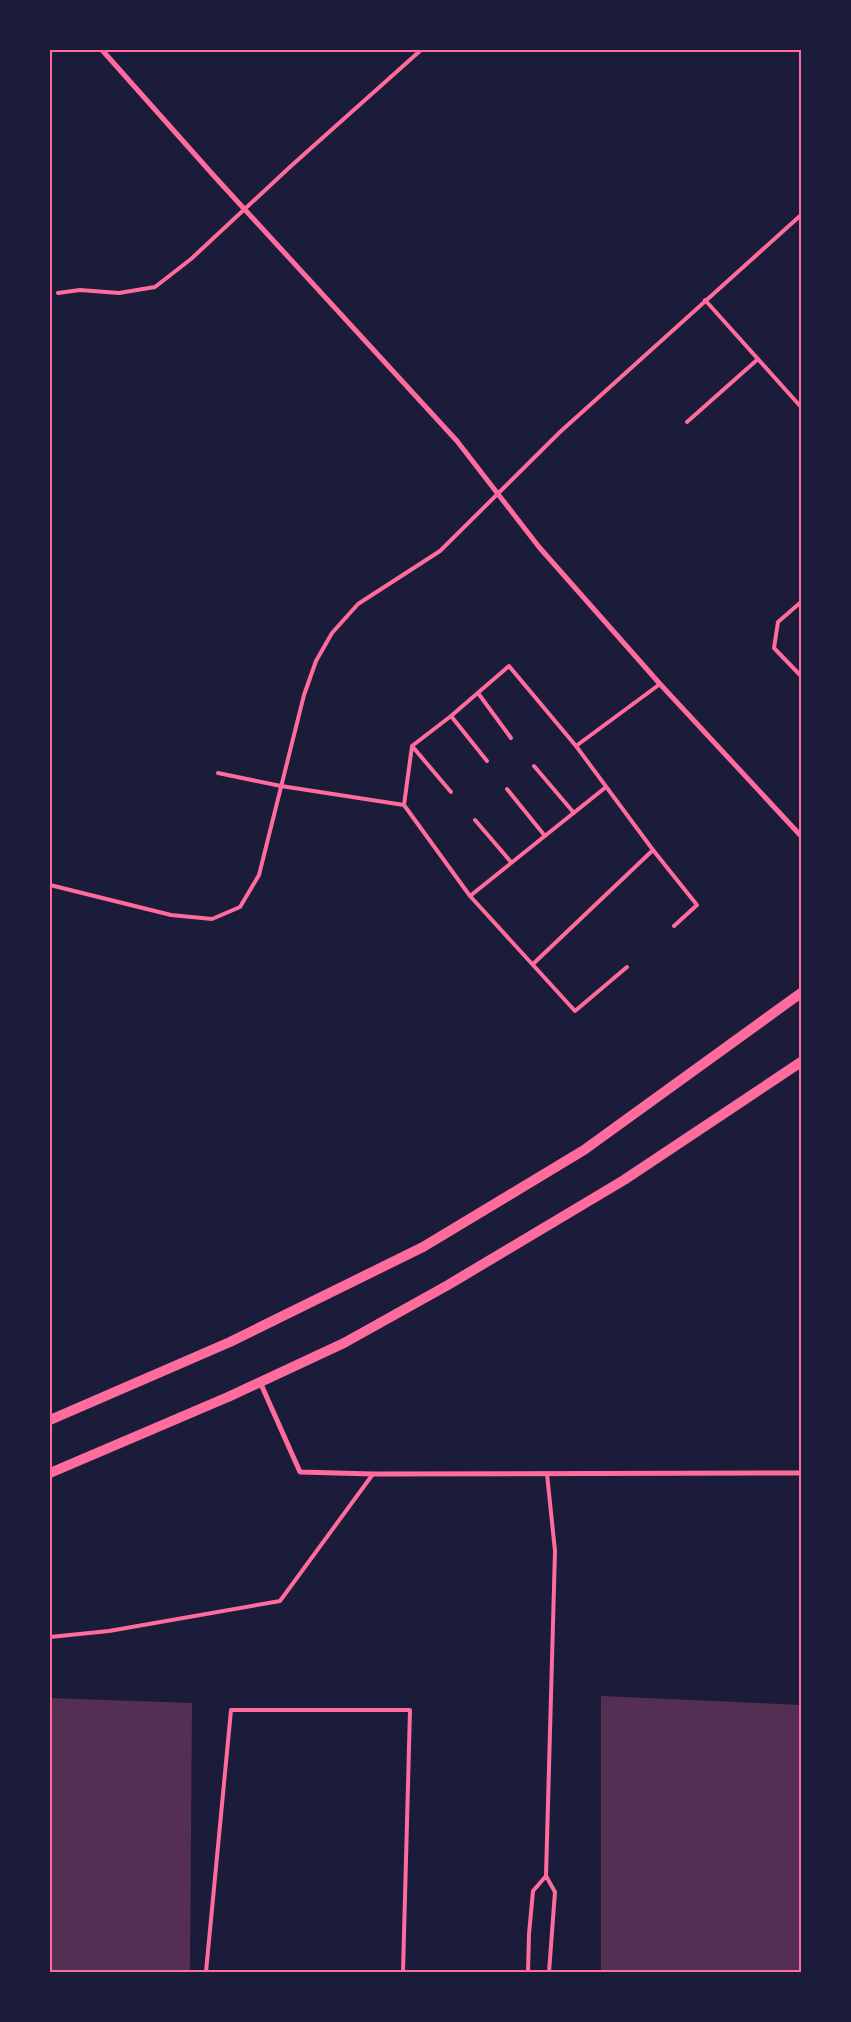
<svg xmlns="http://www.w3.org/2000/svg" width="851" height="2022" viewBox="0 0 851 2022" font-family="Quicksand,sans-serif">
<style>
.building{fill:#542f53}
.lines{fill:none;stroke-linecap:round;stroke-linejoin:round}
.service{stroke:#ff6b9d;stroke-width:4}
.minor{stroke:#ff6b9d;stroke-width:5}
.secondary{stroke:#ff6b9d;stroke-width:10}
.neatline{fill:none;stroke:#ff6b9d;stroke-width:2}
</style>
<rect width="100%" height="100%" fill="#1b1b3a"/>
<path class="building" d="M 601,1696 L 801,1705 L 801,1972 L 601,1972 Z
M 50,1698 L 192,1703 L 190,1972 L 50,1972 Z"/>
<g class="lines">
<path class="service" d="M 58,293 L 80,290 L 119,293 L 155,287 L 191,259 L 291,166 L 421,50
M 705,300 L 801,407
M 687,422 L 758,359
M 801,602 L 778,622 L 774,648 L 801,676
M 478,693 L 511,738
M 451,716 L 487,761
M 576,746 L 653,850 L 697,905 L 674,926
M 534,766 L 574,813
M 218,773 L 281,786 L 404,805 L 470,896 L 575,1011 L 627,967
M 507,789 L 545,836
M 451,792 L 412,746 L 451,716 L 509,666 L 576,746 L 660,684
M 404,805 L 412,746
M 475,820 L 511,862
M 50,885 L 171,915 L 212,919 L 240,907 L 259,875 L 304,695 L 316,661 L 332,633 L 358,604 L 440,551 L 560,432 L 801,215
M 470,896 L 606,787
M 533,964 L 653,850
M 547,1474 L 555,1551 L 546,1876 L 555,1892 L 549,1972
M 50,1637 L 109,1631 L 280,1601 L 373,1474
M 206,1972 L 231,1710 L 410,1710 L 403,1972
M 528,1972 L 529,1934 L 533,1891 L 546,1876"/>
<path class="minor" d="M 102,50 L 215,177 L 457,441 L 539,547 L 660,684 L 801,836
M 260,1382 L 300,1472 L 373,1474 L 801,1473"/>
<path class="secondary" d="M 50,1420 L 230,1342 L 423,1247 L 584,1150 L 801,993
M 50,1473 L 228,1397 L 344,1343 L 448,1285 L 624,1180 L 801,1062"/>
</g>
<rect width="851" height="2022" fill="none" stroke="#1b1b3a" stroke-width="102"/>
<rect x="51" y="51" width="749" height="1920" class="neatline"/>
</svg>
